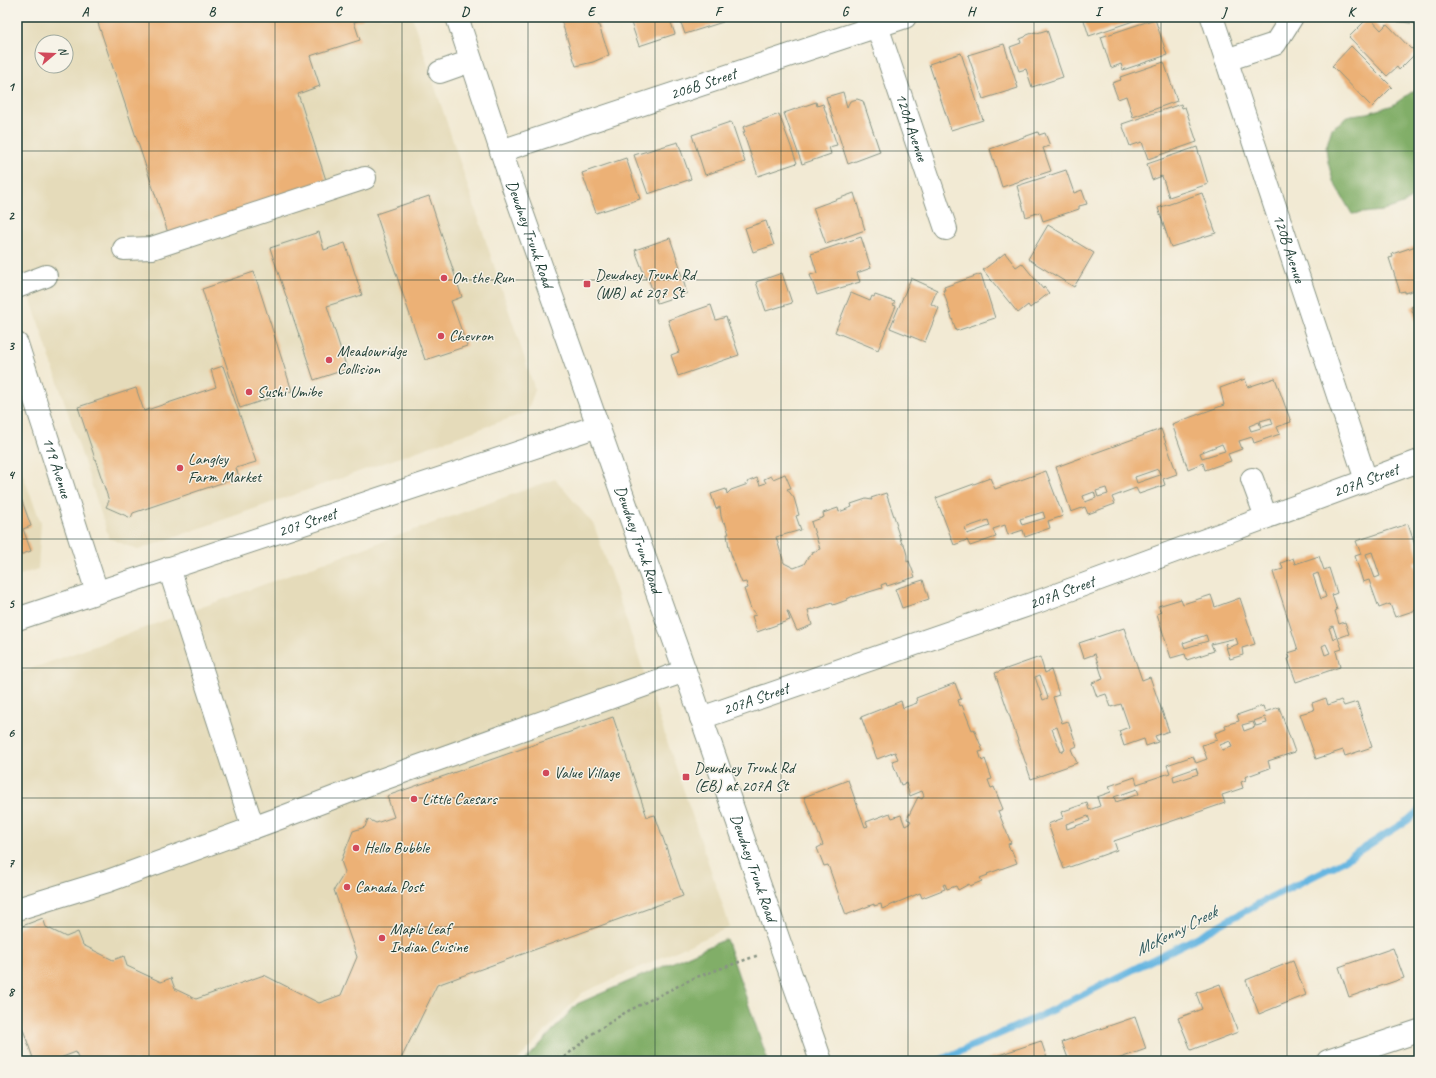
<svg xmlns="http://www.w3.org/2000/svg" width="1436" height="1078" viewBox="0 0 1436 1078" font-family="Caveat,sans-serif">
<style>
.built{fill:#e5dbba;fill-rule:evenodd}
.forest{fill:#81ae67;stroke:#50764e}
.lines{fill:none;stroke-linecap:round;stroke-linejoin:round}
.stream{stroke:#66b6e1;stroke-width:7}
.building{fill:#ecb176;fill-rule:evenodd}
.minor-casing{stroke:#889484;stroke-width:24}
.major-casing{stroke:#889484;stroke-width:24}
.path{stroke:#889484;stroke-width:2.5;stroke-dasharray:3 3;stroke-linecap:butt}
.minor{stroke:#fff;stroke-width:22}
.major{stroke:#fff;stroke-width:22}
.grid{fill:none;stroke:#1f3d34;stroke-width:1;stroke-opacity:0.55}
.poi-dot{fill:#d1495b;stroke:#f7f3e8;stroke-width:1.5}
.labels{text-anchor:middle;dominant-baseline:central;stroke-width:3;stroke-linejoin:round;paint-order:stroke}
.street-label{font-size:16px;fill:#1f3d34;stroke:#f7f3e8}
.poi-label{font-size:16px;fill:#1f3d34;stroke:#f7f3e8;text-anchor:start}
.water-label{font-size:17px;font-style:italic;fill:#315b5f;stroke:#f7f3e8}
.neatline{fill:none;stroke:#1f3d34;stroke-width:1.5}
.grid-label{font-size:13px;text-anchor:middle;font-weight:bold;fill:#1f3d34}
</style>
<rect width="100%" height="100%" fill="#f7f3e8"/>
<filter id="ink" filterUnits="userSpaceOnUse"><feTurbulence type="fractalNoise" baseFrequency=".025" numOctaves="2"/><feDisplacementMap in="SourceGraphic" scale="8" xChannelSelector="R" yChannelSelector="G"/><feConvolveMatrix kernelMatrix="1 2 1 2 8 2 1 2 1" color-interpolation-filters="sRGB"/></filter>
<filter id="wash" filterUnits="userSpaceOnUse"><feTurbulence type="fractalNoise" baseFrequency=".012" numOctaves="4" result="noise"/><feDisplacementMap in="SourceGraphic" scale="16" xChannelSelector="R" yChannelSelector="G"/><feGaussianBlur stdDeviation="0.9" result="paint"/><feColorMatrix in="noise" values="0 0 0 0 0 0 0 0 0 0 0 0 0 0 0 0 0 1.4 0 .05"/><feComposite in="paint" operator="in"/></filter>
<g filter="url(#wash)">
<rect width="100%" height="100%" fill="#f2ead4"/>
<path class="built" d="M 17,17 L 412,17 L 535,390 L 527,412 L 138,550 L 109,538 L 31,300 L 17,251 ZM 42,42 L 66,42 L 66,66 L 42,66 Z
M 17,459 L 41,523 L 38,569 L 17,576 Z
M 555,479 L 594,525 L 730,927 L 582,993 L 517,1061 L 42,1061 L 17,993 L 17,674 Z"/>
<path class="forest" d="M 1419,87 L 1419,192 L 1403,204 L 1382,211 L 1352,214 L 1333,181 L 1328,162 L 1326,148 L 1332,128 L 1351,115 L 1368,113 L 1393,105 Z
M 726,939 L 768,1061 L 525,1061 L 577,1004 Z"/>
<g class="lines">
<path class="stream" d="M 938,1061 L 1040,1016 L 1192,940 L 1269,898 L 1340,863 L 1408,820 L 1419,810"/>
</g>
<g id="blocks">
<path class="building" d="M 96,17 L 363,17 L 363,19 L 354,22 L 360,40 L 310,56 L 320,86 L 298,94 L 327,183 L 169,236 Z
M 560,17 L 596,17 L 609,55 L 593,62 L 576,66 Z
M 629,17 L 669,17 L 675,34 L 639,46 Z
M 679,17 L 721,17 L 723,22 L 685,34 Z
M 1083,17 L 1145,17 L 1089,36 Z
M 1369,17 L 1381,30 L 1387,24 L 1411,49 L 1412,48 L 1416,53 L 1399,70 L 1397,67 L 1387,76 L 1349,37 Z
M 1393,17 L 1419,17 L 1419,24 L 1392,21 Z
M 1155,19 L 1167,55 L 1123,70 L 1121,64 L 1111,68 L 1101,37 Z
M 1047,30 L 1063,77 L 1032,87 L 1026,69 L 1019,71 L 1010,47 L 1021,43 L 1020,39 L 1025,37 L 1027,35 L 1035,32 L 1037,33 Z
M 1004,44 L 1018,88 L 983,99 L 968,55 Z
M 1351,46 L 1392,87 L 1372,107 L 1332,66 Z
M 961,53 L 983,120 L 951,130 L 929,64 Z
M 1164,62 L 1177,101 L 1133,117 L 1126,96 L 1118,99 L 1112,83 L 1121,80 L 1120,77 Z
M 843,92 L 847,107 L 850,101 L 857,99 L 863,101 L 880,152 L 848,164 L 826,97 Z
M 816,102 L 817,106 L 823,104 L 837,145 L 829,147 L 831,154 L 802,164 L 784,113 Z
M 1181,104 L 1182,108 L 1185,107 L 1197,142 L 1148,159 L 1142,142 L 1130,146 L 1122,124 Z
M 779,114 L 797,163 L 758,176 L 743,132 L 745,132 L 743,127 Z
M 730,122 L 732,123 L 745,162 L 705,175 L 692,135 Z
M 1038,132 L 1039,135 L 1045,133 L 1050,146 L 1043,148 L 1051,171 L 1002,187 L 990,149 Z
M 678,142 L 691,179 L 648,194 L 634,155 Z
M 1197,147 L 1208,184 L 1169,197 L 1162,176 L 1152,180 L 1147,164 Z
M 626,158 L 640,199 L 596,213 L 582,173 Z
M 1066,170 L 1074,193 L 1082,190 L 1087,204 L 1079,206 L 1079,209 L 1043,221 L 1040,212 L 1026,217 L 1017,186 Z
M 854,193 L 865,230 L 826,244 L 813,208 Z
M 1202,193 L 1216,233 L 1171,247 L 1158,208 Z
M 429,196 L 462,297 L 451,301 L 467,346 L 425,360 L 376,214 Z
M 766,221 L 774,245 L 753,252 L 745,228 Z
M 1048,225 L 1094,253 L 1074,287 L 1028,259 Z
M 319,232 L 324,250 L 345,243 L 362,295 L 327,306 L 347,369 L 314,380 L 270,248 Z
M 861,237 L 871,268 L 857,273 L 860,282 L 817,295 L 810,275 L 817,273 L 811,254 Z
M 670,238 L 680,267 L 679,267 L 687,293 L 657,303 L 648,278 L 646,279 L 635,250 Z
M 1419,245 L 1419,289 L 1405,293 L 1405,291 L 1400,292 L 1389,258 L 1393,257 L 1392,254 Z
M 1005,253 L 1016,267 L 1022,263 L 1043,289 L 1044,287 L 1049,293 L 1030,308 L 1028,305 L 1018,313 L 983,270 Z
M 254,272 L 292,391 L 240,408 L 202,289 Z
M 782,273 L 792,303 L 766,311 L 756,282 Z
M 981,274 L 995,318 L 956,331 L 943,290 L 945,290 L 944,287 Z
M 911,278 L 937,290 L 931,304 L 939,308 L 925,342 L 890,328 Z
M 851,293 L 870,301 L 872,296 L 874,297 L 875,295 L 895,302 L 893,305 L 896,306 L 878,350 L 835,332 Z
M 1419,304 L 1419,330 L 1411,307 Z
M 711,305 L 716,320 L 726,317 L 739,355 L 678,376 L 671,355 L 679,352 L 668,320 Z
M 223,366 L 256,462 L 236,468 L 239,477 L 133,513 L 131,518 L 106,507 L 109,501 L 78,407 L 136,388 L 144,411 L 216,387 L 211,370 Z
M 1275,378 L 1291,422 L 1277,427 L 1280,434 L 1254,443 L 1252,437 L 1239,441 L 1242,449 L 1228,454 L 1231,461 L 1205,470 L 1203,463 L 1188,469 L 1172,424 L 1224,405 L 1220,388 L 1245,379 L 1248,387 ZM 1271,418 L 1273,424 L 1262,427 L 1260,421 ZM 1259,422 L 1261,428 L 1251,431 L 1249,426 ZM 1222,444 L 1225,451 L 1202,458 L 1200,453 Z
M 1161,429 L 1177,474 L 1163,479 L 1165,485 L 1139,494 L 1136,488 L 1112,497 L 1115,504 L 1088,514 L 1085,507 L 1071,512 L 1056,467 ZM 1158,469 L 1160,475 L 1137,483 L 1135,477 ZM 1106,488 L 1108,494 L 1098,497 L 1096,491 ZM 1094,492 L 1096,498 L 1085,502 L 1083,496 Z
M 1046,471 L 1063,516 L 1048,521 L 1050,528 L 1025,537 L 1023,530 L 1008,535 L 1005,525 L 993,529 L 996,537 L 970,546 L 967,540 L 954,545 L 936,498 L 990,478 L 995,489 ZM 1043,512 L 1045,518 L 1022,525 L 1020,519 ZM 988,520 L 990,526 L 967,534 L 965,528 Z
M 785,474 L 791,488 L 787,489 L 794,498 L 799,515 L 796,516 L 801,530 L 776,537 L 784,563 L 794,568 L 804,564 L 808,557 L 813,554 L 812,552 L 820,549 L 811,522 L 824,517 L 823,513 L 838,508 L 839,512 L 852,507 L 851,504 L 866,499 L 872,500 L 871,498 L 886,493 L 897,525 L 896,526 L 902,544 L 904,544 L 907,555 L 907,562 L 909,561 L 915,577 L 887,586 L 886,583 L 881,585 L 882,588 L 853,597 L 853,596 L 847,599 L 847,600 L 833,605 L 832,603 L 812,610 L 812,609 L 808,610 L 812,625 L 797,631 L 788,611 L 787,611 L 790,620 L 757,632 L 752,616 L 756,615 L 751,609 L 744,589 L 748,588 L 746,582 L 742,583 L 737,571 L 729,548 L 727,534 L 729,534 L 725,522 L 723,523 L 721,516 L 720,507 L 716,509 L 711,494 L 726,489 L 727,494 L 731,490 L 748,484 L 747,482 L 757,478 L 760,485 L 766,483 L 764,479 L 771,476 L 773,479 Z
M 17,487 L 31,526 L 23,529 L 31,551 L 17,556 Z
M 1408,524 L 1419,557 L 1419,561 L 1414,563 L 1419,577 L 1419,609 L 1395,617 L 1390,604 L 1379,608 L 1369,580 L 1363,582 L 1355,556 L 1361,554 L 1356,541 ZM 1372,552 L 1380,576 L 1375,578 L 1366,554 Z
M 1319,556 L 1324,570 L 1329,568 L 1337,593 L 1332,595 L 1337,610 L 1335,611 L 1339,624 L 1345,622 L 1349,634 L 1338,638 L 1342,649 L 1336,651 L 1340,667 L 1296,682 L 1288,659 L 1290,658 L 1288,653 L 1298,650 L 1273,572 L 1283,569 L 1281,563 L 1293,558 L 1295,564 ZM 1318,573 L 1326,597 L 1321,599 L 1313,575 ZM 1333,626 L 1337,638 L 1333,639 L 1329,628 ZM 1326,644 L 1330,653 L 1325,655 L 1322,646 Z
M 923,580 L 929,599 L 902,608 L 895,589 Z
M 1211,595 L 1215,607 L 1240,598 L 1255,644 L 1242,648 L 1243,655 L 1230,659 L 1225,644 L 1226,643 L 1227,648 L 1238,644 L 1236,638 L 1211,644 L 1214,651 L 1187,660 L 1185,654 L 1171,658 L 1157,614 L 1161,612 L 1158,606 L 1181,599 L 1183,604 ZM 1206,635 L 1208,641 L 1185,648 L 1183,643 Z
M 1124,628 L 1142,680 L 1150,677 L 1169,731 L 1155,736 L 1158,742 L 1146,746 L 1144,739 L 1124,746 L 1119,731 L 1129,727 L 1121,704 L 1111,707 L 1106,694 L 1097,697 L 1092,683 L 1103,679 L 1095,654 L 1084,658 L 1079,643 Z
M 1040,657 L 1045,673 L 1051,670 L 1059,695 L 1053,697 L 1062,723 L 1068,721 L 1077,746 L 1071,749 L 1077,763 L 1031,779 L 995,673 ZM 1040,675 L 1048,698 L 1043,700 L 1035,677 ZM 1057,727 L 1065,750 L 1061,752 L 1052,729 Z
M 955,683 L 961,699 L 958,700 L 960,706 L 962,705 L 972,730 L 974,729 L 983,751 L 979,752 L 982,761 L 985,759 L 992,779 L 988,780 L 991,788 L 994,787 L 1003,809 L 998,811 L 1011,843 L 1008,844 L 1010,850 L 1011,849 L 1017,863 L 987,874 L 988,875 L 980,878 L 982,881 L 970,886 L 969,884 L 958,890 L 956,886 L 947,889 L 945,884 L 943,885 L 945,889 L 922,898 L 920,893 L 882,909 L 881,904 L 874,906 L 874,904 L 846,915 L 828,865 L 824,866 L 817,848 L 823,845 L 804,797 L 848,780 L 865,827 L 868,826 L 866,822 L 890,813 L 892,818 L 901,815 L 905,826 L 909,824 L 911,821 L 907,819 L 918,797 L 922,799 L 924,796 L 922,791 L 910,796 L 906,783 L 901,785 L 892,761 L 898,759 L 895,752 L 877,759 L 861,717 L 901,701 L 903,708 L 917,703 L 916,698 Z
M 1326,698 L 1328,705 L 1341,700 L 1344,706 L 1357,702 L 1372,747 L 1345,756 L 1343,750 L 1316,759 L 1300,714 L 1314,710 L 1312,703 Z
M 1263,706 L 1265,712 L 1279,707 L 1295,752 L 1268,761 L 1270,768 L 1245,777 L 1246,780 L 1241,782 L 1243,788 L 1222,795 L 1225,803 L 1114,841 L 1117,850 L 1064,869 L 1048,824 L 1063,818 L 1061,812 L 1087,803 L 1089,810 L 1100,806 L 1097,797 L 1111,792 L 1109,786 L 1135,777 L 1137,784 L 1170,773 L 1167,765 L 1193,756 L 1196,763 L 1207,759 L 1202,745 L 1217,740 L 1215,733 L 1226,729 L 1225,725 L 1239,721 L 1237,715 ZM 1265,717 L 1267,723 L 1256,726 L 1254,721 ZM 1253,722 L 1255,727 L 1244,731 L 1242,725 ZM 1230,741 L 1232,747 L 1222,750 L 1220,745 ZM 1196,768 L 1198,774 L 1174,782 L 1173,776 ZM 1137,789 L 1139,794 L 1116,802 L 1114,797 ZM 1088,816 L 1090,821 L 1067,829 L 1066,824 Z
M 613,717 L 647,817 L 655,815 L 683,896 L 437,985 L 400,1061 L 79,1061 L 76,1052 L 52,1061 L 34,1061 L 17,1012 L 17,928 L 43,918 L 46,927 L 66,937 L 78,932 L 83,945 L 113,960 L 124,956 L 127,966 L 161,982 L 171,978 L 175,989 L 196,999 L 264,975 L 319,1003 L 341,995 L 357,957 L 334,890 L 345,872 L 341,861 L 353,831 L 365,827 L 368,819 L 376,823 L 394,817 L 387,796 Z
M 1393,948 L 1404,978 L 1349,997 L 1339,967 Z
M 1293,961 L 1306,995 L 1259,1014 L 1246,980 Z
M 1220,984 L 1238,1032 L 1191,1050 L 1178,1018 L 1202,1009 L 1196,993 Z
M 1135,1017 L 1146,1049 L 1112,1061 L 1069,1061 L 1062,1042 Z
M 1041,1041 L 1048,1061 L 981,1061 Z"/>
</g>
</g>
<g filter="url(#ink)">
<use href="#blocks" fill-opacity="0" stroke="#889484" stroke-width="1"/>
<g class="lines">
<g class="minor-casing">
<g id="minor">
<path id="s1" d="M 1212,17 L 1366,480"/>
<path id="s2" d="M 877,26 L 946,229"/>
<path d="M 1226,60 L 1275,44 L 1292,17"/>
<path d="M 440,72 L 471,61"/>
<path id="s3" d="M 501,151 L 905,17"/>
<path d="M 124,249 L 152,248 L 365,178"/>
<path d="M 17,287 L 46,276"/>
<path id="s4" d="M 17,344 L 97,592"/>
<path d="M 1252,479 L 1266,517"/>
<path d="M 169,568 L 253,828"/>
<path id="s5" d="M 17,619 L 598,426"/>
<path id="s6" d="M 701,718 L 1037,602 L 1419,461"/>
<path d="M 17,909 L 108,881 L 280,818 L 372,783 L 685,671"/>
<path d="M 1328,1061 L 1419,1031"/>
</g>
</g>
<g class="major-casing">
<g id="major">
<path id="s7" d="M 457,17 L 512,184 L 685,671 L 821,1061"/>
</g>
</g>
<path class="path" d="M 560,1061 L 592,1034 L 626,1012 L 694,978 L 759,955"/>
<use href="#minor" class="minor"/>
<use href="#major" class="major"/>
</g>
</g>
<path class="grid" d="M 149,17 L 149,1061M 275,17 L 275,1061M 402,17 L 402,1061M 528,17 L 528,1061M 655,17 L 655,1061M 781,17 L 781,1061M 908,17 L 908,1061M 1034,17 L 1034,1061M 1161,17 L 1161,1061M 1287,17 L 1287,1061M 17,151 L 1419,151M 17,280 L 1419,280M 17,410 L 1419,410M 17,539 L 1419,539M 17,668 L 1419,668M 17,798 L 1419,798M 17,927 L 1419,927"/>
<g class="poi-dot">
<circle cx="444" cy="278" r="4"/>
<rect x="583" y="280" width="8" height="8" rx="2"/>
<circle cx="441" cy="336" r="4"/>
<circle cx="329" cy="360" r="4"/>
<circle cx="249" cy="392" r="4"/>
<circle cx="180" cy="468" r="4"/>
<circle cx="546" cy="773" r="4"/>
<rect x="682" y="773" width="8" height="8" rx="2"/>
<circle cx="414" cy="799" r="4"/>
<circle cx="356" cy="848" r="4"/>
<circle cx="347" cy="887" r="4"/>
<circle cx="382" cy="938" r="4"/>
</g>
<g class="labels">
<g class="street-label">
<text stroke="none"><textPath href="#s3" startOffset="213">206B Street</textPath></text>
<text stroke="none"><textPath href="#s2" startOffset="107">120A Avenue</textPath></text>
<text stroke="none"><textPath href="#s7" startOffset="229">Dewdney Trunk Road</textPath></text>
<text stroke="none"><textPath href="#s1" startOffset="244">120B Avenue</textPath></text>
<text stroke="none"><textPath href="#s4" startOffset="130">119 Avenue</textPath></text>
<text stroke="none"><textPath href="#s6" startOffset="706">207A Street</textPath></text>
<text stroke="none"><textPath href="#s5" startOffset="306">207 Street</textPath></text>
<text stroke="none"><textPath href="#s7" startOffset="553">Dewdney Trunk Road</textPath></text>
<text stroke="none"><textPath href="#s6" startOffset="382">207A Street</textPath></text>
<text stroke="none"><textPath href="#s6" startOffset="58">207A Street</textPath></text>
<text stroke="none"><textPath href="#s7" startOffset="901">Dewdney Trunk Road</textPath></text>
</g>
<g class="poi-label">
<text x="595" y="275">Dewdney Trunk Rd<tspan x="595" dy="18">(WB) at 207 St</tspan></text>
<text x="452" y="278">On the Run</text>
<text x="449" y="336">Chevron</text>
<text x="337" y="351">Meadowridge<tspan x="337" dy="18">Collision</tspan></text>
<text x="257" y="392">Sushi Umibe</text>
<text x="188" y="459">Langley<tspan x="188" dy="18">Farm Market</tspan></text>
<text x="694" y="768">Dewdney Trunk Rd<tspan x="694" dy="18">(EB) at 207A St</tspan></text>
<text x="554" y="773">Value Village</text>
<text x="422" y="799">Little Caesars</text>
<text x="364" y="848">Hello Bubble</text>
<text x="355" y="887">Canada Post</text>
<text x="390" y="929">Maple Leaf<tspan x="390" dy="18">Indian Cuisine</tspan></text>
</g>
<g class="water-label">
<text transform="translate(1176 931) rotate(-27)">McKenny Creek</text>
</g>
</g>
<rect width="1436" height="1078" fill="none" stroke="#f7f3e8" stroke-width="44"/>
<g transform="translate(54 54) rotate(71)"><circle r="19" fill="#f7f3e8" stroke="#a1aaa0"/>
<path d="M0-3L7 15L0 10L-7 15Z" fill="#d1495b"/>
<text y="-6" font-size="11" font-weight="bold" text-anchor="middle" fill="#1f3d34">N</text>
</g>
<rect x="22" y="22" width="1392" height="1034" class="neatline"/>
<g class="grid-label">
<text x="85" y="16">A</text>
<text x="212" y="16">B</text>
<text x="338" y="16">C</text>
<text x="465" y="16">D</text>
<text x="591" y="16">E</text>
<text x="718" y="16">F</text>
<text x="845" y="16">G</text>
<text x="971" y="16">H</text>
<text x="1098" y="16">I</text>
<text x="1224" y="16">J</text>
<text x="1351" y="16">K</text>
<text x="11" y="91">1</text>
<text x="11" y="220">2</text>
<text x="11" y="350">3</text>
<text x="11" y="479">4</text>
<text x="11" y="608">5</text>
<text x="11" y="737">6</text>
<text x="11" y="867">7</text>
<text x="11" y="996">8</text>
</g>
</svg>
